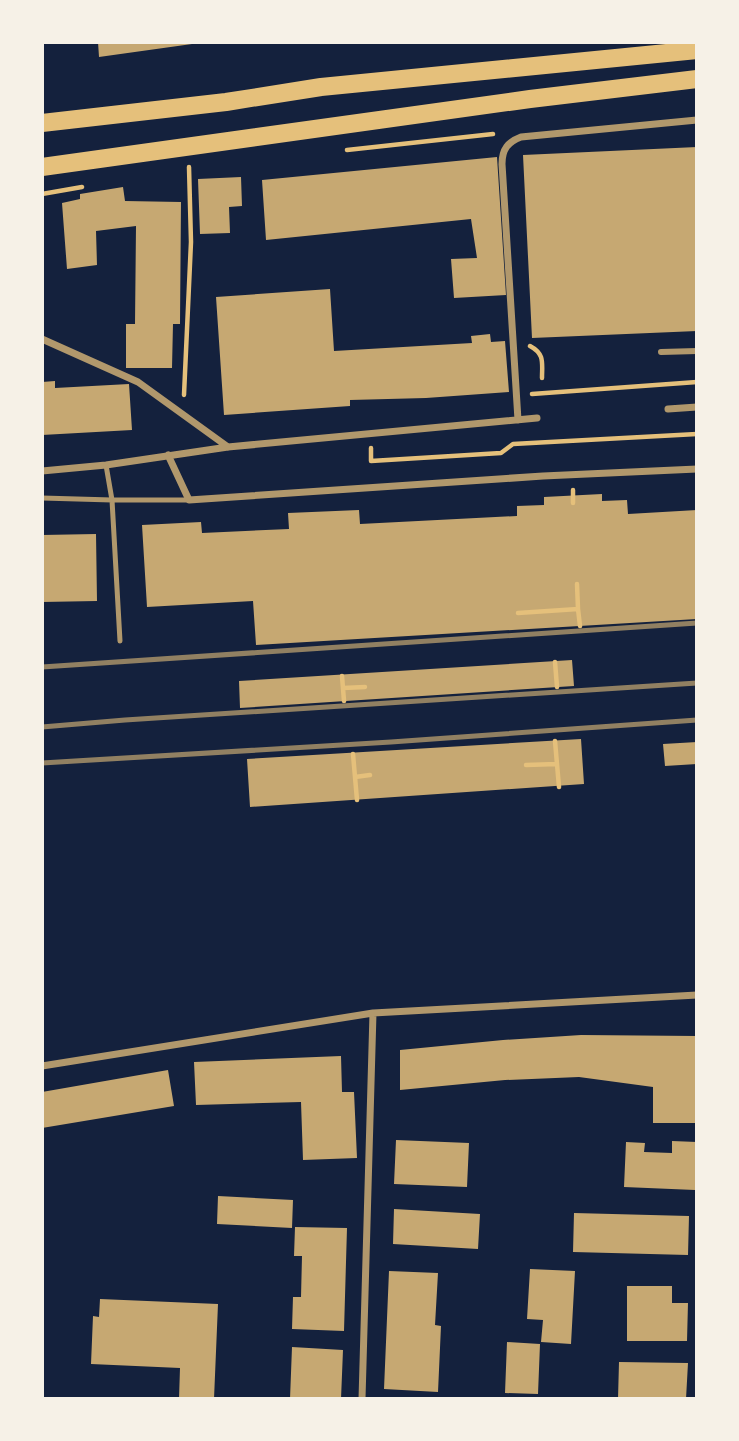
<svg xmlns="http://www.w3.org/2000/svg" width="739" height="1441" viewBox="0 0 739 1441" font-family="Merriweather,serif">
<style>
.building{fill:#c6a872}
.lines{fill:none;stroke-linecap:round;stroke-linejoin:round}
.path{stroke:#e5c07b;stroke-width:4.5}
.service{stroke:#b1986c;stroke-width:5}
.pedestrian{stroke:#b1986c;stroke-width:6}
.minor{stroke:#b1986c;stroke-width:7}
.primary{stroke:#e5c07b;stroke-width:18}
.rail{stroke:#918062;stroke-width:5}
</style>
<rect width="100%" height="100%" fill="#14213d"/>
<path class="building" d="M 98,42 L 192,42 L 192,44 L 99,57 Z
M 697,147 L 697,331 L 532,338 L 523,155 Z
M 497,157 L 506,295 L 454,298 L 451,259 L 477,258 L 471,219 L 266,240 L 262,180 Z
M 241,177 L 242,206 L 229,207 L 230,233 L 200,234 L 198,179 Z
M 123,187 L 125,201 L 181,202 L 180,324 L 173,324 L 172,368 L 126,368 L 126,324 L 135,324 L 136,226 L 96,231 L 97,265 L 67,269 L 62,203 L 80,199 L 80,194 Z
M 330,289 L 334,351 L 472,343 L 471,336 L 490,334 L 491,342 L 505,341 L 509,392 L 426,398 L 350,400 L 350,406 L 224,415 L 216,297 Z
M 55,381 L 55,388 L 129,384 L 132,430 L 42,435 L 42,382 Z
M 602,494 L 602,501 L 627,500 L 628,514 L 697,510 L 697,619 L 256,645 L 253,601 L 147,607 L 142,525 L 201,522 L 202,533 L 289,529 L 288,513 L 359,510 L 360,524 L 517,516 L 517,506 L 544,505 L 544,497 Z
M 96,534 L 97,601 L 42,602 L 42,535 Z
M 572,660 L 574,686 L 240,708 L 239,681 Z
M 581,739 L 584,784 L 250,807 L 247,759 Z
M 697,742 L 697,764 L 665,766 L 663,744 Z
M 581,1035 L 697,1036 L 697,1123 L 653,1123 L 653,1087 L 579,1077 L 505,1080 L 400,1090 L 400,1050 L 503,1040 Z
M 341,1056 L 342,1092 L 354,1092 L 357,1158 L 303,1160 L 301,1102 L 196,1105 L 194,1062 Z
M 168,1070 L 174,1106 L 42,1128 L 42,1092 Z
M 396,1140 L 469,1143 L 467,1187 L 394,1184 Z
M 672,1141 L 697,1142 L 695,1190 L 624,1187 L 626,1142 L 645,1143 L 644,1152 L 672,1153 Z
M 218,1196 L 293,1200 L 292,1228 L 217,1224 Z
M 394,1209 L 480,1214 L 478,1249 L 393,1244 Z
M 574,1213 L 689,1216 L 688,1255 L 573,1252 Z
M 295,1227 L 347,1228 L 344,1331 L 292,1329 L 293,1297 L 301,1297 L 302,1256 L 294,1256 Z
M 530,1269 L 575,1271 L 571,1344 L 541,1342 L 543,1320 L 527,1319 Z
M 389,1271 L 438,1273 L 435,1325 L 441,1326 L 438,1392 L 384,1389 Z
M 627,1286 L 672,1286 L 672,1303 L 688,1303 L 687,1341 L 627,1341 Z
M 100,1299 L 218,1304 L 214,1399 L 179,1399 L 180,1368 L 91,1364 L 93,1316 L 99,1317 Z
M 507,1342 L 540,1344 L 538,1394 L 505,1393 Z
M 292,1347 L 343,1350 L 341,1399 L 290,1399 Z
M 619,1362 L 688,1363 L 686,1399 L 618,1399 Z"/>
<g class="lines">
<path class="path" d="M 347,150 L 493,134
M 42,194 L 82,187
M 530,346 C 545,354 542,363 542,378
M 532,394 L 697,382
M 184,395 L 191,242 L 189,167
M 371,448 L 371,461 L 501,453 L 513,444 L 697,434
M 573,490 L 573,503
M 578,609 L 580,626
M 518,613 L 578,609 L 577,584
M 555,662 L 557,687
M 342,676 L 344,701
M 343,688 L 365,687
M 555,741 L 559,787
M 353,754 L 357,800
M 526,765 L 557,764
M 355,777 L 370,775"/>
<path class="service" d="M 106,465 L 112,500 L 189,500
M 42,498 L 112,500 L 120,641"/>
<path class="pedestrian" d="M 661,352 L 697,351"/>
<path class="minor" d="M 42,339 L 138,382 L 228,447
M 668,409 L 697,407
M 518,420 L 502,164 C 502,149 508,142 521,137 L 697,120
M 168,455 L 189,500 L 543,476 L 697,469
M 42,471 L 106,465 L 228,447 L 537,418
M 42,1066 L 373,1013 L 697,995
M 362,1399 L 373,1013"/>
<path class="primary" d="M 42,123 L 226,102 L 321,87 L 697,50
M 42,167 L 530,99 L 697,79"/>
<path class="rail" d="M 42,667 L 697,623
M 42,727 L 125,720 L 697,683
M 42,763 L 391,742 L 697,720"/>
</g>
<rect width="739" height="1441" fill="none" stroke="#f6f1e7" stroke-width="88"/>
</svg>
